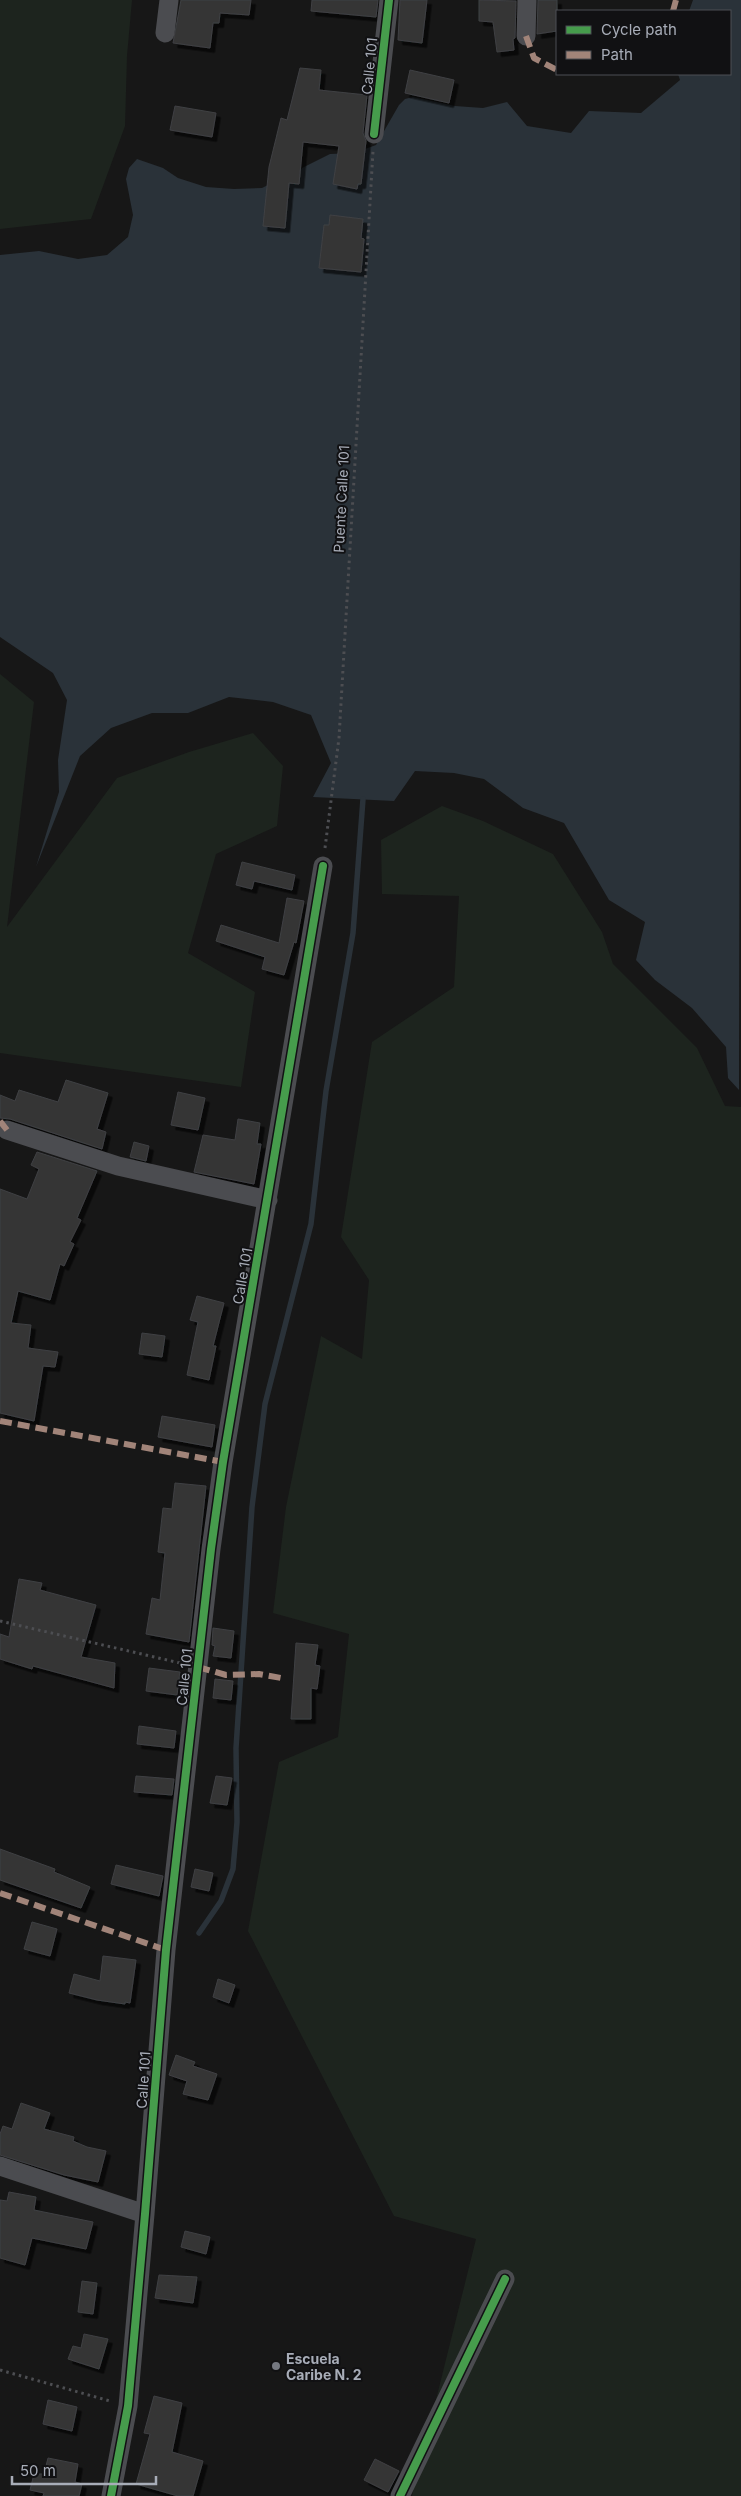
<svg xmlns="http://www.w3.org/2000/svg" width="741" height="2496" viewBox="0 0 741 2496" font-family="Inter,sans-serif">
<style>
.green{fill:#1d241e}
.water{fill:#2a3239}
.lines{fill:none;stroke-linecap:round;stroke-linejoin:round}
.stream{stroke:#2a3239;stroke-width:5.5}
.building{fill:#353536;stroke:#3f4043;filter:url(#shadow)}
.path{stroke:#4d4e52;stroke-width:3;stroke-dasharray:2.5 4;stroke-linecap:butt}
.street{stroke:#4b4c50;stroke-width:19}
.quiet{stroke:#a18479;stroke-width:6;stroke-dasharray:12 6;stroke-linecap:butt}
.cycleway-casing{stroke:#111113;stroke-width:11}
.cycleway{stroke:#469c4c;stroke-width:8}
.poi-dot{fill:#757880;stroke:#111113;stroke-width:2}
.labels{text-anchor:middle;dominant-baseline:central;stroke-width:4;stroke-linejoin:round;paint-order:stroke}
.street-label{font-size:14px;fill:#a8adb8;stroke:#111113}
.poi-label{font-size:14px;font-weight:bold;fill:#a8adb8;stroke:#111113;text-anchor:start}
</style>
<defs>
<filter id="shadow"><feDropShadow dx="4.5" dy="4.5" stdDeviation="0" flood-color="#0009"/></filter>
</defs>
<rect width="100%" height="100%" fill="#171717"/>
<path class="green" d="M 0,0 L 132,0 L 127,56 L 125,126 L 91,219 L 0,229 Z
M 0,674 L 34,702 L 7,927 L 117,778 L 189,752 L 253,733 L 283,766 L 277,826 L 216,854 L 188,953 L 255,992 L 241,1087 L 0,1053 Z
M 442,806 L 483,821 L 553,854 L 602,932 L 613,964 L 697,1048 L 725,1106 L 741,1107 L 741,2496 L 412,2496 L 476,2239 L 394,2216 L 248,1931 L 279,1762 L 338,1737 L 349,1634 L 273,1613 L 286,1507 L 321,1336 L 362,1359 L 369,1280 L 341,1237 L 372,1042 L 454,987 L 459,896 L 382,894 L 381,840 Z"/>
<path class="water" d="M 693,0 L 741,0 L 739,1090 L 728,1078 L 726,1047 L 692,1008 L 655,980 L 636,960 L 645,922 L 609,900 L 564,823 L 523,808 L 484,779 L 454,773 L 415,771 L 394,801 L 313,797 L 331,763 L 311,715 L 273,702 L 229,697 L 188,713 L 152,713 L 111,728 L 80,756 L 36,867 L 59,792 L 58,760 L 67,700 L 53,673 L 0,637 L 0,255 L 39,251 L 78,259 L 107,255 L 128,237 L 133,215 L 126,179 L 129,168 L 137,159 L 163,168 L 178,178 L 206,187 L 234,189 L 262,188 L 330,154 L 354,153 L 376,145 L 399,105 L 405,99 L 413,97 L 455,106 L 483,108 L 507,102 L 527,126 L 571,133 L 589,111 L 641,113 L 680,80 L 678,74 L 730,74 L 730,11 L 689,11 Z"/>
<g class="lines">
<path class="stream" d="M 199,1933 L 221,1901 L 233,1869 L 237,1822 L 236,1748 L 252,1507 L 265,1404 L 311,1224 L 326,1091 L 353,933 L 363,799"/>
</g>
<path class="building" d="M 181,0 L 251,0 L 249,15 L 220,13 L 219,23 L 213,23 L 210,48 L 173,43 Z
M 312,0 L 378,0 L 376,17 L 311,11 Z
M 400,0 L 427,0 L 422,43 L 398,40 Z
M 479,0 L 516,1 L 515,38 L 513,39 L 514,50 L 497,52 L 493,22 L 479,21 Z
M 538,0 L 557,0 L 557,31 L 537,34 Z
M 300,68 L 321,70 L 319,90 L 367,95 L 363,133 L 366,141 L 361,184 L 358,184 L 357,189 L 333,184 L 339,146 L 303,142 L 299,184 L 289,183 L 285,228 L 263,226 L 269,167 L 281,118 L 287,120 Z
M 410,70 L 454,80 L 449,103 L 405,93 Z
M 175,106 L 216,113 L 212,137 L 170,130 Z
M 330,215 L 363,219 L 361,238 L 364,239 L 361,272 L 319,268 L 324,225 L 329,225 Z
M 242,862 L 295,875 L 292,890 L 254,881 L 252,889 L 236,885 Z
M 287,898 L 304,901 L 296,943 L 294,942 L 284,975 L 262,969 L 265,957 L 216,941 L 221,925 L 279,943 Z
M 66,1080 L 108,1093 L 97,1129 L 106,1132 L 102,1149 L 10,1119 L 0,1118 L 0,1095 L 15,1101 L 19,1090 L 58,1102 Z
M 178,1092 L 205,1098 L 198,1130 L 171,1125 Z
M 238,1119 L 260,1123 L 257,1144 L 261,1144 L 254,1184 L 194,1172 L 203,1135 L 235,1140 Z
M 134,1142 L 149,1146 L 146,1161 L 130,1157 Z
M 37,1152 L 97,1171 L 77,1218 L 81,1220 L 70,1242 L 74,1244 L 64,1266 L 60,1264 L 50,1300 L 18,1291 L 11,1323 L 31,1325 L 28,1348 L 58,1352 L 55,1367 L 43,1366 L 34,1421 L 0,1413 L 0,1189 L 27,1199 L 39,1169 L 31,1165 Z
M 197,1296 L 224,1303 L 213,1346 L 216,1346 L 209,1380 L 187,1375 L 198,1322 L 190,1320 Z
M 142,1333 L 165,1336 L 162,1357 L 139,1354 Z
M 162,1416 L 215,1425 L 212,1447 L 158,1437 Z
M 175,1483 L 206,1486 L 189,1642 L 146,1634 L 152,1598 L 160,1600 L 165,1553 L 158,1552 L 163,1508 L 172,1509 Z
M 19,1579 L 42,1583 L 40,1590 L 96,1605 L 81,1657 L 115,1663 L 114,1688 L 33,1666 L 32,1669 L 0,1659 L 0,1634 L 9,1637 Z
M 213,1628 L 234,1631 L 231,1658 L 213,1656 L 215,1646 L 212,1645 Z
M 296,1643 L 318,1645 L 315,1665 L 320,1666 L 317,1689 L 311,1688 L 311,1719 L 291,1719 Z
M 149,1668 L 180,1672 L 177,1695 L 146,1691 Z
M 215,1679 L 233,1681 L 231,1700 L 213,1698 Z
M 139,1726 L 176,1731 L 174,1748 L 137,1744 Z
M 136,1776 L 174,1779 L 172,1795 L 134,1792 Z
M 216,1776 L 232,1778 L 227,1805 L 210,1803 Z
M 0,1849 L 55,1869 L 54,1872 L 90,1887 L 81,1908 L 0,1880 Z
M 116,1865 L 163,1876 L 159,1896 L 111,1884 Z
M 195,1869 L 213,1873 L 209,1891 L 191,1887 Z
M 32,1922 L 57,1929 L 50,1956 L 24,1949 Z
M 103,1956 L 136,1960 L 130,2003 L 125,2002 L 125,2004 L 97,2000 L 69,1993 L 74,1974 L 100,1981 Z
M 218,1979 L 235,1985 L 229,2003 L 213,1997 Z
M 176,2055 L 195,2062 L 193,2066 L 217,2074 L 208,2100 L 183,2094 L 187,2081 L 169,2075 Z
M 21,2103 L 50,2113 L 44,2129 L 74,2137 L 73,2141 L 87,2147 L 106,2151 L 98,2182 L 64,2175 L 0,2155 L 0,2134 L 3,2126 L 12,2129 Z
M 9,2192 L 36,2197 L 34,2210 L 93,2222 L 86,2249 L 32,2238 L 25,2265 L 0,2258 L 0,2200 L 7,2201 Z
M 185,2231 L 210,2237 L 206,2254 L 181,2247 Z
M 159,2275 L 197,2277 L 193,2303 L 155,2298 Z
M 82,2281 L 97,2283 L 93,2314 L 78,2312 Z
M 84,2334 L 108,2339 L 99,2369 L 68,2359 L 73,2346 L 81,2348 Z
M 154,2396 L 182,2403 L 172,2452 L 203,2461 L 193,2496 L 178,2496 L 136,2484 L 150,2434 L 144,2433 Z
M 48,2400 L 77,2407 L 72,2431 L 43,2424 Z
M 48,2458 L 78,2464 L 75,2482 L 82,2484 L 79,2496 L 43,2496 L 44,2493 L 30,2490 L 34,2474 L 44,2474 Z
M 375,2459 L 399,2471 L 388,2492 L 364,2480 Z"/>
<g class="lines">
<path class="path" d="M 325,848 L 339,738 L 373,151
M 0,1621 L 180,1663
M 0,2370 L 110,2401"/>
<path class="street" d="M 165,33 L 169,0
M 526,36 L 527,0
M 374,134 L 389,0
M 7,1130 L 118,1166 L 268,1200
M 0,2166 L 145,2214
M 111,2496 L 128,2406 L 145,2214 L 166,1950 L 211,1549 L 223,1462 L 323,866
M 400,2496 L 505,2279"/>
<path class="quiet" d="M 673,11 L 676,0
M 526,36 L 534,58 L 557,70
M 0,1121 L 7,1130
M 0,1421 L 223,1462
M 198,1667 L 226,1675 L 259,1674 L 281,1678
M 0,1893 L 166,1950"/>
<g class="cycleway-casing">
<path id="cycleway" d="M 374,134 L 389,0
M 111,2496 L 128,2406 L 145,2214 L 166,1950 L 211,1549 L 223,1462 L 323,866
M 400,2496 L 505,2279"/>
</g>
<use href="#cycleway" class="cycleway"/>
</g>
<circle class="poi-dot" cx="276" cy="2366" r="5"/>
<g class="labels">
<g class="street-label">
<text transform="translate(369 66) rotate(-84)">Calle 101</text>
<text transform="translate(341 499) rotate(-87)">Puente Calle 101</text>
<text transform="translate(242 1276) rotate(-80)">Calle 101</text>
<text transform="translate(184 1677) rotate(-84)">Calle 101</text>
<text transform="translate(143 2080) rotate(-86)">Calle 101</text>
</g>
<g class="poi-label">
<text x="286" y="2358">Escuela<tspan x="286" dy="16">Caribe N. 2</tspan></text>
</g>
</g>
<rect x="556" y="10" width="175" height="65" fill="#111113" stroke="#4d4f55"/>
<rect x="566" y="26" width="25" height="8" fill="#469c4c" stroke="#4d4f55"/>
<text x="601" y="35" font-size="15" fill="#a8adb8">Cycle path</text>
<rect x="566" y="51" width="25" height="8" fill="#a18479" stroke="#4d4f55"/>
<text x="601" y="60" font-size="15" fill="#a8adb8">Path</text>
<path d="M12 2476v8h144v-8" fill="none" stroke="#a8adb8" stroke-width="2.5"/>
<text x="20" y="2476" font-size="15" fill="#a8adb8" stroke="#111113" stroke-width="4" paint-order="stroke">50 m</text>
</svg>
